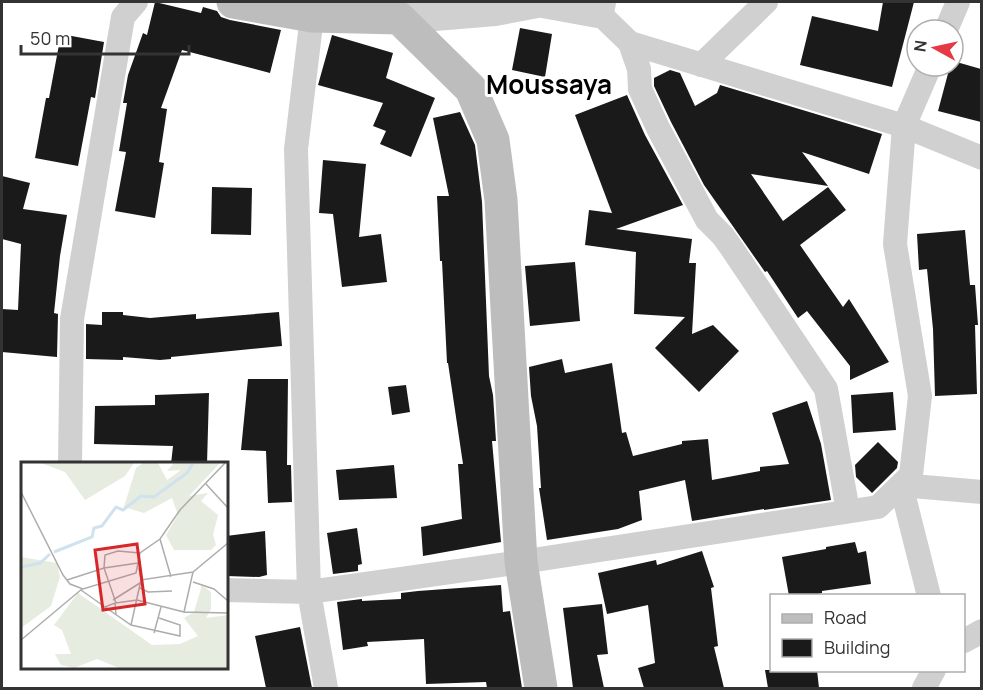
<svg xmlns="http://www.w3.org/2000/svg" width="983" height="690" viewBox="0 0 983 690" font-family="Manrope,sans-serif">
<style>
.building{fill:#1a1a1a}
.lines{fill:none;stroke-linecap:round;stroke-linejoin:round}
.minor{stroke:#d0d0d0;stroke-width:24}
.tertiary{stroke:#d0d0d0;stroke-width:32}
.secondary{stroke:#bdbdbd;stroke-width:33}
.labels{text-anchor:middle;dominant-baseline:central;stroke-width:6;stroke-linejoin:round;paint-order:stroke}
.district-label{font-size:26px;font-weight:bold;fill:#000;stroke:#fff}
.inset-river{fill:none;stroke:#cfe2ee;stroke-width:3}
.inset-road{fill:none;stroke:#adadad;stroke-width:1.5}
.view{fill:#d62828;fill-opacity:0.15;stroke:#d62828;stroke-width:3}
.inset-edge{fill:none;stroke:#333;stroke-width:3}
</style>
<rect width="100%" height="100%" fill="#fff"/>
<path class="building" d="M 155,2 L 201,13 L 203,7 L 217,11 L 221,17 L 230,20 L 281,30 L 270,73 L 182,50 L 161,108 L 167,109 L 159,162 L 164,163 L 155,218 L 115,211 L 126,152 L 119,151 L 127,103 L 123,103 L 128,75 L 143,33 L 147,35 Z
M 883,2 L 914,2 L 892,87 L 800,65 L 812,16 L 878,31 Z
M 520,28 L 552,34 L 545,77 L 512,70 Z
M 61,34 L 104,42 L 95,98 L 91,97 L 78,166 L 35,158 L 46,98 L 49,98 Z
M 332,35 L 393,53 L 386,78 L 435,98 L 411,157 L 380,144 L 386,131 L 373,126 L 383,103 L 318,85 Z
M 953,61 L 981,69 L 981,122 L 938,111 L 950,66 L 953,66 Z
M 670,70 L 680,73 L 695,106 L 717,93 L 720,85 L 882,134 L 869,174 L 802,152 L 828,186 L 751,174 L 783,221 L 828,187 L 846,210 L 800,245 L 843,307 L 849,299 L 889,362 L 850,380 L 850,366 L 807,311 L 798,318 L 767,271 L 765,272 L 704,185 L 671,122 L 654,86 L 654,78 Z
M 627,95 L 645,135 L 683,205 L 616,229 L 692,239 L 689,263 L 696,263 L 692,334 L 713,325 L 739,351 L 699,392 L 655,348 L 685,317 L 634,314 L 636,252 L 585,245 L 589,210 L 612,213 L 575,115 Z
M 460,112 L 475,145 L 482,202 L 489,376 L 493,395 L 496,441 L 492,441 L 501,542 L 423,556 L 421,527 L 462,519 L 458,464 L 463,464 L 448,363 L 447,363 L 442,261 L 440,261 L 437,196 L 449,196 L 433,118 Z
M 323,160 L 366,164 L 359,237 L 381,234 L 387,282 L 342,287 L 333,214 L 319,213 Z
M 2,176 L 30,183 L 23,209 L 67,215 L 60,256 L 54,313 L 58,314 L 57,357 L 2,352 L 2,309 L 18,310 L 21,244 L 2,239 Z
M 212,187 L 252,188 L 251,235 L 211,234 Z
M 965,230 L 970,285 L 975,285 L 978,325 L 975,325 L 977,394 L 935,396 L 933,329 L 927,269 L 919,270 L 917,234 Z
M 575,262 L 580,321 L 530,326 L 525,266 Z
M 102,312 L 123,312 L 123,315 L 150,318 L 196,314 L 196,319 L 279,312 L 282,346 L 171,357 L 171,359 L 160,360 L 123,357 L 123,360 L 86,359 L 86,324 L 102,325 Z
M 562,359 L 565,373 L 612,363 L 622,433 L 626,432 L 633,456 L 682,444 L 682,441 L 708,439 L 712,480 L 760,471 L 760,467 L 789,464 L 772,413 L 807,401 L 821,444 L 831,500 L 764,510 L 764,509 L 692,521 L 685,480 L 639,491 L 642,520 L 618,529 L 547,540 L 539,488 L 541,488 L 537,426 L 531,396 L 529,367 Z
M 248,379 L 288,379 L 287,465 L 291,465 L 292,502 L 268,503 L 266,451 L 241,450 Z
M 406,385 L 410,412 L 392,415 L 388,387 Z
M 893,392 L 896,430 L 853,433 L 851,395 Z
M 209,393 L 207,464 L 171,464 L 173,446 L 94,444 L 95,406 L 155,405 L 155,395 Z
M 878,442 L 898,462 L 897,468 L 872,493 L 856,477 L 855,465 Z
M 394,465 L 397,498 L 339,500 L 336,470 Z
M 357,528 L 362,564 L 358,565 L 358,571 L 333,574 L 327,533 Z
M 265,531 L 267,575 L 259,577 L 226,576 L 226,536 Z
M 855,542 L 858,553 L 866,551 L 871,584 L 822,591 L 822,593 L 810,596 L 789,596 L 782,557 L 826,549 L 826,547 Z
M 702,551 L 714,587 L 711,588 L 718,646 L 714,647 L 724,688 L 644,688 L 638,668 L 655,663 L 648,605 L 607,614 L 598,573 L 656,560 L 657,565 Z
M 501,585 L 503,612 L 510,611 L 522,688 L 487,688 L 486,682 L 426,684 L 424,639 L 367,642 L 368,646 L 343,650 L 337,602 L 362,599 L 362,601 L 401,599 L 401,593 L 418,591 Z
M 602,604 L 608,654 L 597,655 L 604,688 L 573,688 L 563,608 Z
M 300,627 L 312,688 L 266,688 L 255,636 Z
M 765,670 L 817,670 L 819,688 L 768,688 Z"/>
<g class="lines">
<path class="minor" d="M 598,12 L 630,43 L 904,126 L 982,158
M 312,16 L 296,149 L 309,592 L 326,688
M 946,30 L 958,2
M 630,43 L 639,69 L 640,89 L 658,128 L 707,220 L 723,236 L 733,250 L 826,389 L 848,511
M 701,65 L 766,2
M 70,464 L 72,319 L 123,17 L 136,2
M 226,590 L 309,592 L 521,562 L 878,507 L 911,475 L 920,396 L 895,244 L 904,126 L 930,66
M 929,596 L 901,485 L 982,492
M 964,641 L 982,631
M 924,688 L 934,670"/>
<path class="tertiary" d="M 543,2 L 598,12 L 600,2
M 399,18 L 495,10 L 537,2"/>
<path class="secondary" d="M 233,2 L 312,16 L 399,18 L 471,89 L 493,140 L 501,200 L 521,562 L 541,688"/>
</g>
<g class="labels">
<g class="district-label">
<text x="549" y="84">Moussaya</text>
</g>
</g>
<g transform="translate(21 462)">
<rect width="207" height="207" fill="#fff"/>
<path d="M 20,1 L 113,1 L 104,14 L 64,38 L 44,10 ZM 122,1 L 137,1 L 146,18 L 160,8 L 146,9 L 153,1 L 199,1 L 168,34 L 187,31 L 180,39 L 197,53 L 192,73 L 195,83 L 190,88 L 153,88 L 145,73 L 157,53 L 151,36 L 123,51 L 103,45 L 115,6 ZM 0,95 L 36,101 L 39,115 L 30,144 L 0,166 ZM 181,123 L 190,130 L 190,147 L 185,156 L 207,153 L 207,206 L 98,206 L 76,197 L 53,206 L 40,203 L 34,192 L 50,192 L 41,168 L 33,163 L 57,131 L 131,183 L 159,182 L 177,174 L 163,156 L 173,150 Z" fill="#e6ecdf"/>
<path class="inset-river" d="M 33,90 L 71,75 L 73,66 L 81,64 L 95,45 L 102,48 L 120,34 L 133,35 L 166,11 L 172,1M 0,105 L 19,101 L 29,92"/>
<path class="inset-road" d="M 185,22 L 207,46M 0,30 L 42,113 L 49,122 L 62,127 L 115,111 L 119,91 L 139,77 L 159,48 L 204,1M 139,77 L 150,115M 119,91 L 97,89 L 84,93 L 83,106 L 95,141 L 116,138 L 163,150 L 172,110M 118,106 L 120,118 L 172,110 L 207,81M 46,118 L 83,106 L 117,101M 172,120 L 193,127 L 207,139M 119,126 L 127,130 L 151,129M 60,128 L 84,145 L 94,141 L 95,153M 92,138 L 119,121M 84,145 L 110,163 L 159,174 L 159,163 L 138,156M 163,150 L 207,151M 110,163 L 120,118M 133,171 L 140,145M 0,178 L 61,127"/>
<path class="view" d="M 116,82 L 124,142 L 82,148 L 74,88 Z"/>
<rect width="207" height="207" class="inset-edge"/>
</g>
<rect width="983" height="690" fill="none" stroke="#333333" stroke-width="6"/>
<rect x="770" y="594" width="195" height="78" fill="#ffffff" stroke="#adadad" stroke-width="1.5"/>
<rect x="782" y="614" width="30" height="9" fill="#bdbdbd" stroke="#adadad" stroke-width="1.5"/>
<text x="824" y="624" font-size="18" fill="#333333">Road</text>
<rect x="782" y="639" width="30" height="18" fill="#1a1a1a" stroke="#adadad" stroke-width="1.5"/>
<text x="824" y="654" font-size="18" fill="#333333">Building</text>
<g transform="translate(935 48) rotate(278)"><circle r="28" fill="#ffffff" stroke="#adadad" stroke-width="1.5"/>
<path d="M0-4.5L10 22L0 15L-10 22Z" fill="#e63946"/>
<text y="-9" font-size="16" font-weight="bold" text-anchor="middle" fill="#333333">N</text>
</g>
<path d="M21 45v9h168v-9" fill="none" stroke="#333333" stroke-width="3"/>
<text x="30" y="45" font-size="18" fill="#333333" stroke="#ffffff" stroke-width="4.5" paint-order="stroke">50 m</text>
</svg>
